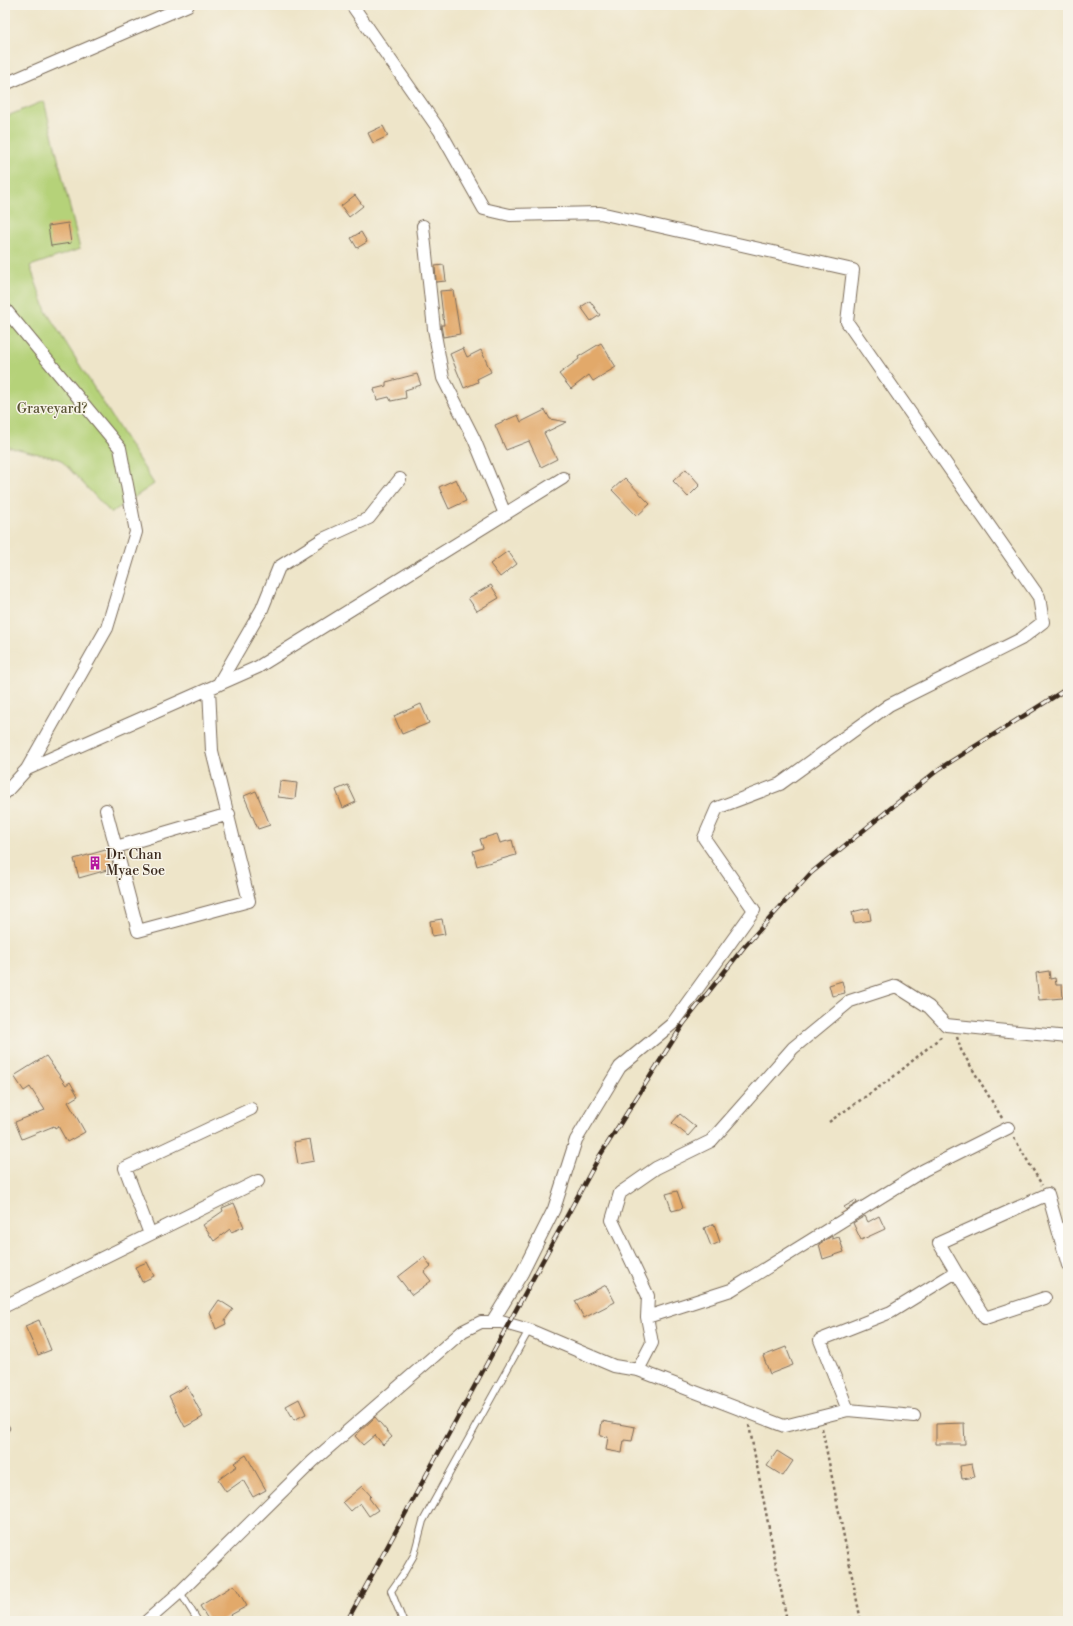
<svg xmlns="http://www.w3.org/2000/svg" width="1073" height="1626" viewBox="0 0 1073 1626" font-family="'Libre Bodoni',serif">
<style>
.green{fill:#b5d279;stroke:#787e4c}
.building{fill:#e2a96b}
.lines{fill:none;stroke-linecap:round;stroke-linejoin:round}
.lane-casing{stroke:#7a6b5a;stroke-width:8}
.street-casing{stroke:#7a6b5a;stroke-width:14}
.path{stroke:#7a6b5a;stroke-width:2.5;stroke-dasharray:3 3;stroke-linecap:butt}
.lane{stroke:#fff;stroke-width:6}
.street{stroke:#fff;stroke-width:12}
.rail-casing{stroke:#3b2a1e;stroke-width:4.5}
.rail{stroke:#f7f3e8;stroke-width:3;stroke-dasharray:9;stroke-linecap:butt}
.labels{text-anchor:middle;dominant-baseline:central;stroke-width:3;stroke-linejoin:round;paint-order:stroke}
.park-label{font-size:14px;fill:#5a5435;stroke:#f7f3e8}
.poi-label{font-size:14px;fill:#3b2a1e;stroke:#f7f3e8;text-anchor:start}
</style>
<rect width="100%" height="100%" fill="#f7f3e8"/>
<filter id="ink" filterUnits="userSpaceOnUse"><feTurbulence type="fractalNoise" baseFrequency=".025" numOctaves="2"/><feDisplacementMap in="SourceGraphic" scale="8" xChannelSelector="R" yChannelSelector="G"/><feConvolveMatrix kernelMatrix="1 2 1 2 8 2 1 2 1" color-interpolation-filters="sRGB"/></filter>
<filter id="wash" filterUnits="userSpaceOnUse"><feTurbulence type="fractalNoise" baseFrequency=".012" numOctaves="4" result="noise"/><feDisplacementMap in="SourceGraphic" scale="16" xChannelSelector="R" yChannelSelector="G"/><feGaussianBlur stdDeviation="0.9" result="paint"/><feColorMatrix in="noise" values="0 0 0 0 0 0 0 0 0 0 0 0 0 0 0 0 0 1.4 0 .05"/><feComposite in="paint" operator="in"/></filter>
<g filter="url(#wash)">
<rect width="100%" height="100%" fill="#eee5c9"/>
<path class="green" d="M 44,101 L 80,249 L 30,266 L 46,311 L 154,484 L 111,513 L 60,459 L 5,446 L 5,117 Z"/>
<g id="blocks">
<path class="building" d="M 383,126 L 388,136 L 373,143 L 368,133 Z
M 355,195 L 363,206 L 349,217 L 341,206 Z
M 68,223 L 71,243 L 51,246 L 48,226 Z
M 361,232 L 367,242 L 357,248 L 351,238 Z
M 444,265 L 446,281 L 436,282 L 435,266 Z
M 453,290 L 460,334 L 443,337 L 441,325 L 444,325 L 440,291 Z
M 590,301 L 600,315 L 591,321 L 581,307 Z
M 601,343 L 616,367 L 593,381 L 589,375 L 571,389 L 559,374 L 579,359 L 578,357 Z
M 463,348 L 467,357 L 481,350 L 491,372 L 477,379 L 478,382 L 464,388 L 450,354 Z
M 417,374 L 421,385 L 405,390 L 406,398 L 391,401 L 389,397 L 377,400 L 374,389 L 386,386 L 386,382 Z
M 545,410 L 550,419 L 567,422 L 544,433 L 557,459 L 541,467 L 529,441 L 506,450 L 495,425 L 518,415 L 521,422 Z
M 686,469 L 700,485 L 688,497 L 673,481 Z
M 625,478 L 650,504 L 637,516 L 612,490 Z
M 456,479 L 466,501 L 449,509 L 439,487 Z
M 508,551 L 517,564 L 500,577 L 490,564 Z
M 491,585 L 499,598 L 477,611 L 468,598 Z
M 421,704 L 429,723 L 402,734 L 394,716 Z
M 280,781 L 297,783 L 295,799 L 278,797 Z
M 348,785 L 356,802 L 343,808 L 336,790 Z
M 256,791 L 270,825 L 258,829 L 244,796 Z
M 497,834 L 500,843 L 512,840 L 516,855 L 477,866 L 473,851 L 483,848 L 480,839 Z
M 109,849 L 114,868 L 79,878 L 74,859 Z
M 869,908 L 871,920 L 854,923 L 852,912 Z
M 442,919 L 445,934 L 432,936 L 430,921 Z
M 1049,971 L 1050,979 L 1055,978 L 1056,985 L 1062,985 L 1063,998 L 1039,1000 L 1036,973 Z
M 842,981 L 845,993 L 832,996 L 829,985 Z
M 46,1056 L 66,1085 L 70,1082 L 78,1096 L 68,1102 L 85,1132 L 67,1142 L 58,1126 L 55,1128 L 54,1126 L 22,1139 L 15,1122 L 45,1110 L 30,1087 L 24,1091 L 14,1076 Z
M 680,1114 L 696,1127 L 688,1136 L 672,1123 Z
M 310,1139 L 314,1161 L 298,1164 L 294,1142 Z
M 677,1191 L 683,1208 L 672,1211 L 666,1194 Z
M 856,1200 L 857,1203 L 846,1210 L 844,1207 Z
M 234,1203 L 244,1227 L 231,1232 L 230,1229 L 214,1241 L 203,1225 L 223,1211 L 222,1208 Z
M 865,1216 L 868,1222 L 879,1216 L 885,1229 L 861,1240 L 853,1223 Z
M 714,1224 L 720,1242 L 711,1246 L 704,1228 Z
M 832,1236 L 832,1239 L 839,1237 L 844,1252 L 823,1259 L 819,1244 Z
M 424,1257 L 431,1266 L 424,1272 L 431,1281 L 412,1295 L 398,1277 Z
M 147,1262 L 154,1276 L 142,1282 L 135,1267 Z
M 606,1285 L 615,1302 L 584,1318 L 575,1301 Z
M 219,1300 L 233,1309 L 225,1320 L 226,1324 L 216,1329 L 210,1313 Z
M 39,1320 L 51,1350 L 38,1355 L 25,1326 Z
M 786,1347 L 793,1365 L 770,1374 L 763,1356 Z
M 187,1386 L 203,1417 L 185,1427 L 169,1396 Z
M 299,1399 L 306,1414 L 294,1420 L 286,1406 Z
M 375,1417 L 392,1437 L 383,1445 L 375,1435 L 363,1445 L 355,1436 Z
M 602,1421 L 635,1427 L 632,1441 L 624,1440 L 622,1453 L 606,1450 L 608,1437 L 600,1436 Z
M 964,1423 L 965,1444 L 936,1444 L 936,1424 Z
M 777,1451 L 793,1461 L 783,1476 L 767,1466 Z
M 246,1455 L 266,1490 L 253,1497 L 243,1480 L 226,1492 L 218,1480 L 237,1466 L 234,1463 Z
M 972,1464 L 975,1477 L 962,1479 L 960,1466 Z
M 362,1486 L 371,1496 L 369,1498 L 378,1510 L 369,1516 L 360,1503 L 351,1511 L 343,1502 Z
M 234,1585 L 247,1606 L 220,1621 L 209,1621 L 200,1606 Z"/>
</g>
</g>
<g filter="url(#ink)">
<use href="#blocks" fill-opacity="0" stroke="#7a6b5a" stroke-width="1"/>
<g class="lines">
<g class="lane-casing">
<path id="lane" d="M 5,1429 L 6,1428
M 180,1592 L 198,1621
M 403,1621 L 391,1591 L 403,1574 L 414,1555 L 423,1521 L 529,1330"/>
</g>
<g class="street-casing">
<path id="street" d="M 352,5 L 440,131 L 484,209 L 510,215 L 600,213 L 853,270 L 847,322 L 1039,597 L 1043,622 L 1021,639 L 889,705 L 780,784 L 717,808 L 704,838 L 754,910 L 672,1024 L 620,1067 L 576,1140 L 554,1209 L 522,1273 L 492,1322
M 5,84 L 188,5
M 423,226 L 434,329 L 443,378 L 474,439 L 505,514
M 5,309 L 120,448 L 136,532 L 107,628 L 27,769
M 218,685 L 262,609 L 279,567 L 323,539 L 369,518 L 400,479
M 5,793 L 27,769 L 258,667 L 563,478
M 106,810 L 138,931 L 249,901 L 212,751 L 209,689
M 116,847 L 229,814
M 150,1234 L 125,1168 L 251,1109
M 956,1272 L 985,1318 L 1045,1298
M 5,1306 L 258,1181
M 647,1317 L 731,1290 L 924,1170 L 1008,1128
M 638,1370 L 652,1343 L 647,1317 L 648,1296 L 612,1220 L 620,1193 L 656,1168 L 711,1141 L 793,1048 L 850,1001 L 896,986 L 929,1007 L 946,1025 L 1068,1037
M 848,1410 L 820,1340 L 891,1312 L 956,1272 L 939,1243 L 1048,1194 L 1068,1265
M 147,1621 L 180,1592 L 313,1461 L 463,1331 L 481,1322 L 501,1322 L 529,1330 L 614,1366 L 638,1370 L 784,1426 L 848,1410 L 914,1416"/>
</g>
<path class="path" d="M 957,1037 L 961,1050 L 1002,1118
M 829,1122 L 892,1078 L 942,1036
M 1014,1138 L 1042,1185
M 749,1425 L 787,1621
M 822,1428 L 861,1621"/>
<use href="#lane" class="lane"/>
<use href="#street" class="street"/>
<g class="rail-casing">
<path id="rail" d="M 347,1621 L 599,1157 L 684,1023 L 744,947 L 811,873 L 939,769 L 1068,688"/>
</g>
<use href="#rail" class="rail"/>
</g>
</g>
<defs>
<g id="building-bare" transform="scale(1.08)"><path d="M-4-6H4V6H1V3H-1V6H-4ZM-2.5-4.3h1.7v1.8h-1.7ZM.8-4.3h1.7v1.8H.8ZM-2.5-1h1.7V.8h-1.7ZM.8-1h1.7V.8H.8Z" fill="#b5179e" stroke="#f7f3e8" stroke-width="2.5" paint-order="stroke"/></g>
</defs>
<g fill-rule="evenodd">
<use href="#building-bare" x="95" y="863"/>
</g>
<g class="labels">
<g class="park-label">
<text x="52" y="409">Graveyard?</text>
</g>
<g class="poi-label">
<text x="106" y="855">Dr. Chan<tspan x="106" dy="16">Myae Soe</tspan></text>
</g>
</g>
<rect width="1073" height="1626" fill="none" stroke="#f7f3e8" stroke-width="20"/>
</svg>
